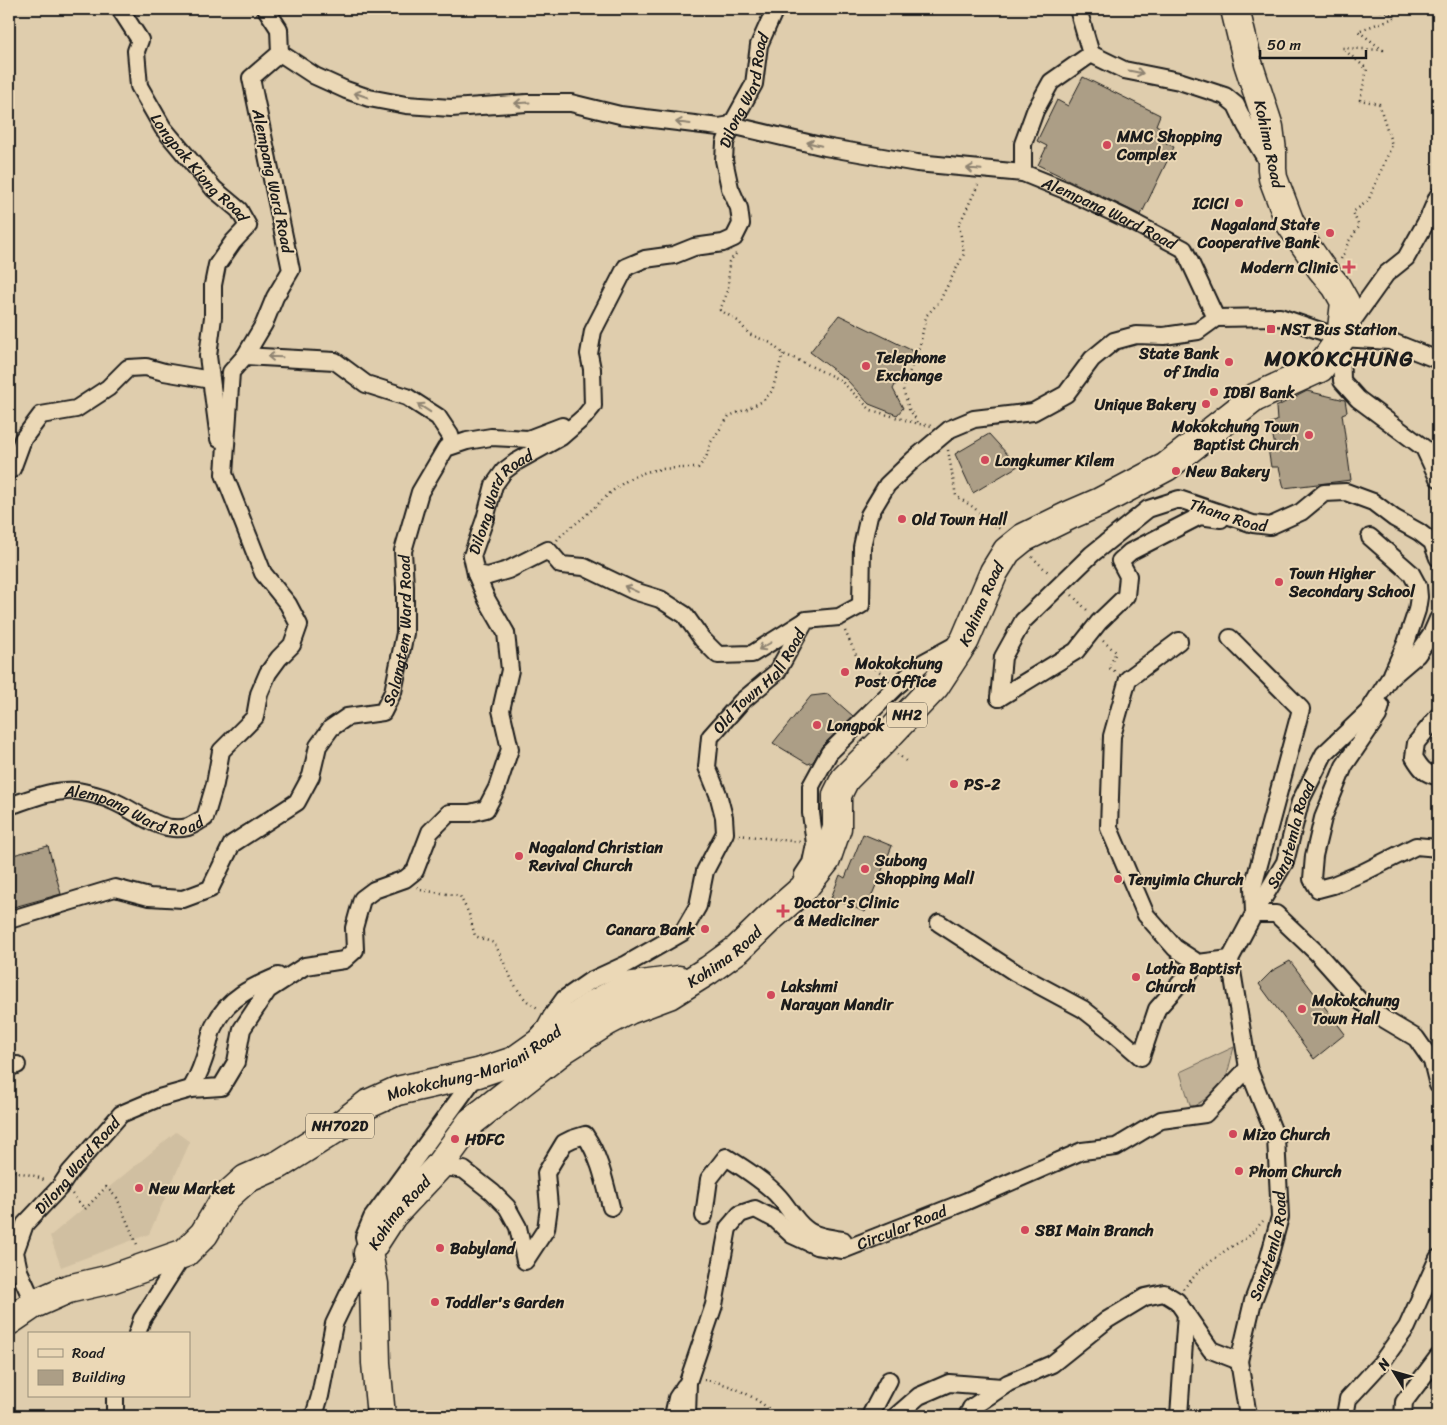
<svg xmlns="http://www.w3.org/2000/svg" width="1447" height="1425" viewBox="0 0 1447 1425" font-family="Sriracha,sans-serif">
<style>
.built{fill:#d0bfa1}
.green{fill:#c2b297;stroke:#6f675a}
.building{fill:#ac9e86;stroke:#1c1c1c}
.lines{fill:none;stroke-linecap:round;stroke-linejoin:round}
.street-casing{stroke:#1c1c1c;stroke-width:20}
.highway-casing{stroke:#1c1c1c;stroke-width:31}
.path{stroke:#1c1c1c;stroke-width:2.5;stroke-dasharray:1 4;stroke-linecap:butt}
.street{stroke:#ebd8b6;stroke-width:16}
.highway{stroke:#ebd8b6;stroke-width:28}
.oneway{stroke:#8e8371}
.poi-dot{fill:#d1495b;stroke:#ebd8b6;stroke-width:2}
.labels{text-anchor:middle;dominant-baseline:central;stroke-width:4;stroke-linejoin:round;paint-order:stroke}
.shield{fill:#ebd8b6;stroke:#5a544a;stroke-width:1}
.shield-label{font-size:15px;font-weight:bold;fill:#1c1c1c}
.street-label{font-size:16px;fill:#1c1c1c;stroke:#ebd8b6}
.poi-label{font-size:16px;font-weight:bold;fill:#1c1c1c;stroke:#ebd8b6;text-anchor:start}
.district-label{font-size:21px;font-weight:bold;letter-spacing:1px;fill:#1c1c1c;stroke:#ebd8b6}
</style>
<rect width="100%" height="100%" fill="#dfcdad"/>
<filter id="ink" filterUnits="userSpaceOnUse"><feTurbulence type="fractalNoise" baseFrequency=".02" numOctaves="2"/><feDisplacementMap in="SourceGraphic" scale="10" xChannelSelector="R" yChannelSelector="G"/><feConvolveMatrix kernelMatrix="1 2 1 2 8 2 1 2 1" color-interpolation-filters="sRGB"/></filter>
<g filter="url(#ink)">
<path class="built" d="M 176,1132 L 190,1142 L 149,1234 L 61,1267 L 50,1236 Z"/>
<path class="green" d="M 1234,1047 L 1224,1087 L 1191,1108 L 1180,1072 Z"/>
<path class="building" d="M 1083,77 L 1160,115 L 1156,125 L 1171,133 L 1166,143 L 1174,147 L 1141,215 L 1038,165 L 1047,146 L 1037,141 L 1057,100 L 1068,106 Z
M 839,315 L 913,351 L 893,389 L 903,408 L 897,415 L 869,404 L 847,380 L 810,352 Z
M 1307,391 L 1345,400 L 1347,412 L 1342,414 L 1351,480 L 1284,488 L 1279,467 L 1271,467 L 1268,448 L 1275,446 L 1270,423 L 1277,421 L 1276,407 Z
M 989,434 L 1018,466 L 973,493 L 955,454 Z
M 828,694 L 853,716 L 822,746 L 813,762 L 808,764 L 773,743 L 811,696 Z
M 863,834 L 892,846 L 865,912 L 831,898 L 840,875 L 845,878 Z
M 48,846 L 61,894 L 14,907 L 9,887 L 9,856 Z
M 1290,961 L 1345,1034 L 1314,1059 L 1259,984 L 1272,971 Z"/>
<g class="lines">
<g class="street-casing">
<g id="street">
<path id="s1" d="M 120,9 L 140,40 L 136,51 L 139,86 L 163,128 L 214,189 L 239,210 L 248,226 L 233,242 L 217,265 L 213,285 L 213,317 L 208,356 L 219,439"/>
<path id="s2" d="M 1078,9 L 1091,54 L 1051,82 L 1035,111 L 1023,144 L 1023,173 L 1065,190 L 1125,218 L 1184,249 L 1216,318 L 1280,317 L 1341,338 L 1390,341 L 1438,360"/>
<path d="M 280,53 L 315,76 L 346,90 L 369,98 L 406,105 L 451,108 L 527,103 L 571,103 L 620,115 L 719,127 L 731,125 L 825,147 L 917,163 L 1023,173"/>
<path d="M 1091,54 L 1124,70 L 1179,81 L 1225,96 L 1236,105 L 1246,126 L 1269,164"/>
<path d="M 1346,330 L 1386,274 L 1406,258 L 1429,217 L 1438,196"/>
<path d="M 1341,341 L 1342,381 L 1358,399 L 1424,448 L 1438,478"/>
<path d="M 245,356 L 335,361 L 366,384 L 407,397 L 438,417 L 450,435 L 453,445"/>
<path d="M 9,471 L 12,469 L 23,439 L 41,415 L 76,409 L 108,388 L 128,368 L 146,367 L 164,372 L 211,380"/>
<path d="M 1370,537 L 1411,573 L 1418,586 L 1419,597 L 1417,610 L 1406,643 L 1392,674"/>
<path d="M 476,574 L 488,576 L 508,570 L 548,550 L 561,565 L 584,567 L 634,591 L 660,599 L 685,615 L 702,639 L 718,655 L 752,654 L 805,621"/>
<path d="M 1230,638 L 1301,709 L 1253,887 L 1254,914 L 1276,914 L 1317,953 L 1359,1000 L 1384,1019 L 1416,1038 L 1432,1061 L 1438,1085"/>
<path d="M 1179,641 L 1128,679 L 1112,736 L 1109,828 L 1146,915 L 1175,948 L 1198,963 L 1230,959"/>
<path id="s3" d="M 999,698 L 1003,657 L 1023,621 L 1092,554 L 1148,509 L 1179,499 L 1253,524 L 1270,526 L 1301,512 L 1324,493 L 1346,492 L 1373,502 L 1394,518 L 1419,532 L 1432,542 L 1438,558"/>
<path d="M 999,698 L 1076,651 L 1099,622 L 1126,596 L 1128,576 L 1120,561 L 1130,552 L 1200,516 L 1221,519"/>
<path d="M 1381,706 L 1378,716 L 1344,766 L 1323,818 L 1314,856 L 1312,879 L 1318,889 L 1333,885 L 1362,873 L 1416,846 L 1438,848"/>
<path d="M 1438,716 L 1416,743 L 1414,757 C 1420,767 1425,775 1438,776"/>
<path id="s4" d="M 9,806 C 30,799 53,789 76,791 C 86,792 104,797 113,801 C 137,811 160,834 188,827 C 194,825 200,820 205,818 L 215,784 L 221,751 L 255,717 L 259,694 L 268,673 L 279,658 L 292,645 L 299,625 L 288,604 L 263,573 L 224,474 L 231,372 L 245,356 L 264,324 L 275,297 L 291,270 L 251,78 L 280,53 L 279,29 L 266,9"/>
<path d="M 803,875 L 811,863 L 815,844 L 811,813 L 811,786 L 829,753 L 898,685 L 924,662 L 959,643"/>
<path id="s5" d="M 9,920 L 115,888 L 149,897 L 183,899 L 210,889 L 232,844 L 297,802 L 311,776 L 318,746 L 331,728 L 347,717 L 383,712 L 393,692 L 405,633 L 405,587 L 403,551 L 420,492 L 446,448 L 467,441 L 491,437 L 528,439 L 562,426"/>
<path d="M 939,923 L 1016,973 L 1083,1009 L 1111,1031 L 1141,1057 L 1157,1009 L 1198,963"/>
<path id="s6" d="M 538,1036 L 545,1028 L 551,1017 L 564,999 L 590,981 L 627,964 L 683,932 L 698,906 L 705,871 L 725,833 L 724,817 L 718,794 L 707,767 L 710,737 L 741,702 L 777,672 L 806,620 L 839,617 L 861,605 L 862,547 L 869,515 L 887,485 L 913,460 L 950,429 L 974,419 L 1033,412 L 1066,394 L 1092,359 L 1114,341 L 1136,335 L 1164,336 L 1198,331 L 1216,318"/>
<path d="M 9,1067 L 17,1065"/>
<path d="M 191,1089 C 199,1075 204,1061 208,1046 C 210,1039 211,1030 215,1024 C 228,998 252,987 278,976"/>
<path d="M 439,1166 L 464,1170 L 492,1192 L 507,1207 L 518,1227 L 525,1261 L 546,1229 L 549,1207 L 546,1173 L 564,1143 L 572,1139 L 585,1135 C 600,1157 605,1183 611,1207"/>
<path d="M 704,1216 L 709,1179 L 726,1157 C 742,1167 766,1182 779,1197 C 788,1207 795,1221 806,1229 C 815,1237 831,1238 843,1240"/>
<path id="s7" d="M 34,1304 L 19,1271 L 15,1252 L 25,1224 L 60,1187 L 70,1172 L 121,1114 L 159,1098 L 191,1089 L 221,1087 L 236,1062 L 242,1029 L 268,990 L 305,966 L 344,960 L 355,950 L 354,928 L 362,899 L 374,890 L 405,879 L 415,871 L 430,832 L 449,813 L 470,813 L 486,809 L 497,788 L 510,749 L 501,710 L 510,670 L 506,633 L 487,600 L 476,574 L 472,556 L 485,519 L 494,485 L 504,471 L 516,462 L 561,437 L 584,417 L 593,406 L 592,369 L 589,354 L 593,331 L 626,267 L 645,259 L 674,255 L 694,247 L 723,243 L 734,238 L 741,224 L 739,208 L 730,188 L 724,160 L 725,143 L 733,122 L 754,84 L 759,45 L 775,9"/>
<path d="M 137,1334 L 142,1319 L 183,1255"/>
<path d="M 1239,1361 L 1248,1416"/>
<path d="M 115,1416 L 115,1396"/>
<path d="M 314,1416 L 320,1396 L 334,1324 L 368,1253 L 364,1237 L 372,1218 L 478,1073"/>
<path d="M 673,1416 L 677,1398 L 685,1386"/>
<path id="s8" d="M 687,1416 L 688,1382 L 714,1305 L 728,1228 L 740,1214 L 755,1209 L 776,1220 L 792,1235 L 816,1246 L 843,1250 L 967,1201 L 1082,1151 L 1116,1147 L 1161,1120 L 1205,1114 L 1248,1068"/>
<path d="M 873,1416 L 871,1414 L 889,1380"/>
<path d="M 896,1416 L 919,1396 L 949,1383 L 1002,1387"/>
<path id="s9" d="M 967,1416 L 971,1408 L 1008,1383 L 1052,1364 L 1107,1320 L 1145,1297 L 1164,1293 L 1177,1301 L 1211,1350 L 1239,1361 L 1253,1301 L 1268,1261 L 1280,1217 L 1276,1138 L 1248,1068 L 1230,959 L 1254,914 L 1285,862 L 1300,802 L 1324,754 L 1368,712 L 1389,679 L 1417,655 L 1431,635 L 1438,619"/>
<path d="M 1179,1416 L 1186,1313"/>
<path d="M 1345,1416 L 1348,1399 L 1382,1362 L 1407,1327 L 1438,1258"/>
<path d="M 1403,1416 L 1404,1402 L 1438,1357"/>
</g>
</g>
<g class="highway-casing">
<g id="highway">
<path id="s10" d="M 9,1321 L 34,1304 L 68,1289 L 111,1279 L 185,1253 L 204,1234 L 226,1197 L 246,1179 L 280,1164 L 337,1128 L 368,1104 L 397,1091 L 478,1073 L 514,1061 L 593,1005 L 626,987 L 679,980"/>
<path id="s11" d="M 381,1416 L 376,1363 L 374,1284 L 368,1253 L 392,1216 L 439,1166 L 471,1122 L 564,1049 L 608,1021 L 629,1010 L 669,995 L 709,970 L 738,949 L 771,917 L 803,889 L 826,860 L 837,828 L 837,795 L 845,779 L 881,743 L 935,686 L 965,640 L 994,572 L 1007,551 L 1023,538 L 1070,515 L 1100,502 L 1166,467 L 1254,398 L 1320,368 L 1341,338 L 1345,302 L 1336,286 L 1321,268 L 1290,223 L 1273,178 L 1272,169 L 1272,151 L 1269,127 L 1248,63 L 1235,9"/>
</g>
</g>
<path class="path" d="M 736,254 L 729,262 L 728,291 L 720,310 L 738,321 L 749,334 L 771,343 L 783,354 L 796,359 L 840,380 L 871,410 L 919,424 L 932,426
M 1341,259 L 1349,241 L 1359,227 L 1353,212 L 1368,201 L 1392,145 L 1379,104 L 1360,100 L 1367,69 L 1342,48 L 1383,50 L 1358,31 L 1397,17 L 1378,9
M 918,422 L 909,409 L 903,389 L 920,345 L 926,316 L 939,302 L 964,254 L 959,225 L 978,185
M 948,450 L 956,496 L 973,507 L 996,527 L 1001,529
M 557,540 C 565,530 577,524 586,515 C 602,501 618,483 638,475 C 656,467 679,468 698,468 L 706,458 L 711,442 L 729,416 L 747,409 L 763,401 L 772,391 L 783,354
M 1032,557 L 1050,574
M 1072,595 L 1089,612
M 845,631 L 856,655 L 887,677
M 1103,641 L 1116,652 L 1109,668 L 1116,672
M 897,754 L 906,761
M 739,835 L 800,842
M 417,887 L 421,890 L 460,896 L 469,914 L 475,936 L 494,943 C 505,961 510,983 526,1000 C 529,1003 535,1006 539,1009
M 9,1170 L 35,1176 L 46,1181
M 72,1194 L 85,1209 L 106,1187 L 117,1198 L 138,1247
M 1183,1289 L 1201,1269 L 1226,1250 L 1248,1237 L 1263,1221
M 704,1380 C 731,1383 758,1398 777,1416"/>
<use href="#street" class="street"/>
<use href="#highway" class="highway"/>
</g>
<defs><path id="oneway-shaft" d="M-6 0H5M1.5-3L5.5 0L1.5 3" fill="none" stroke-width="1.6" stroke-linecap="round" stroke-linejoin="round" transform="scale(1.25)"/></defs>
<g class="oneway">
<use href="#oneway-shaft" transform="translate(1136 72) rotate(11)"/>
<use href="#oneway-shaft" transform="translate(361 95) rotate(-161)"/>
<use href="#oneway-shaft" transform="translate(522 103) rotate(177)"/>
<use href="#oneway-shaft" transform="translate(683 123) rotate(-173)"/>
<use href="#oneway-shaft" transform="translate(814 144) rotate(-167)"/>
<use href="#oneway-shaft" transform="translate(974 169) rotate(-174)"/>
<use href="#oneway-shaft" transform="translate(275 357) rotate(-178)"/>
<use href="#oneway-shaft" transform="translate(424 408) rotate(-147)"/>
<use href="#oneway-shaft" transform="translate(631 589) rotate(-156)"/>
<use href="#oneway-shaft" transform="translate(765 646) rotate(150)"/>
</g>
</g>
<g class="poi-dot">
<circle cx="1107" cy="145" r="5"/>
<circle cx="1239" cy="203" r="5"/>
<circle cx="1330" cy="233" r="5"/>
<path d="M1346.5 259.5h5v5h5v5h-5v5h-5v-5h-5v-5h5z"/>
<rect x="1266" y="324" width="10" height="10" rx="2.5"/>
<circle cx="1229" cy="362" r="5"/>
<circle cx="866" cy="366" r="5"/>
<circle cx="1214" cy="392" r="5"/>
<circle cx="1206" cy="404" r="5"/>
<circle cx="1309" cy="435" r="5"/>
<circle cx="985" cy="460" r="5"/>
<circle cx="1176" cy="471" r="5"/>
<circle cx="902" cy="519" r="5"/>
<circle cx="1279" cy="582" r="5"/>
<circle cx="845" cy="672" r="5"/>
<circle cx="817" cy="725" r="5"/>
<circle cx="954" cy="784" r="5"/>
<circle cx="519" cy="856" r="5"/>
<circle cx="865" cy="869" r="5"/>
<circle cx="1118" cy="879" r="5"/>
<path d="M780.5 903.5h5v5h5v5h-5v5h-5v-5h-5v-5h5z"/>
<circle cx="705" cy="929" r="5"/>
<circle cx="1136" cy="977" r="5"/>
<circle cx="771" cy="995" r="5"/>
<circle cx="1302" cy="1009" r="5"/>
<circle cx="1233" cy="1134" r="5"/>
<circle cx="455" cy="1139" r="5"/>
<circle cx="1239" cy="1171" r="5"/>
<circle cx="139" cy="1188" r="5"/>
<circle cx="1025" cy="1230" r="5"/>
<circle cx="440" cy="1248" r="5"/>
<circle cx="435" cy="1302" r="5"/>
</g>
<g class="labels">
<g class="shield">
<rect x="887" y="702.5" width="40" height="25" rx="4"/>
<rect x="306" y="1113.5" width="68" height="25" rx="4"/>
</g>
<g class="shield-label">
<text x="907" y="715">NH2</text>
<text x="340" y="1126">NH702D</text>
</g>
<g class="street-label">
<text stroke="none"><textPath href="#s7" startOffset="1650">Dilong Ward Road</textPath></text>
<text transform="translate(1269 144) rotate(78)">Kohima Road</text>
<text stroke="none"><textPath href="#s1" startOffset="186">Longpak Kiong Road</textPath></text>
<text transform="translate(273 181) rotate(78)">Alempang Ward Road</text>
<text stroke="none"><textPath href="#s2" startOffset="288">Alempang Ward Road</textPath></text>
<text stroke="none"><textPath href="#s7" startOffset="1094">Dilong Ward Road</textPath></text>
<text stroke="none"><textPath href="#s3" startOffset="335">Thana Road</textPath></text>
<text stroke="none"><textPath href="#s11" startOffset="1085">Kohima Road</textPath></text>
<text stroke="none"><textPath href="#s5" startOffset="559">Salangtem Ward Road</textPath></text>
<text stroke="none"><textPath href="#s6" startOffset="465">Old Town Hall Road</textPath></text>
<text stroke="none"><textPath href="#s4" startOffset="131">Alempang Ward Road</textPath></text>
<text stroke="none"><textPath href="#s9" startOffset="895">Sangtemla Road</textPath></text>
<text stroke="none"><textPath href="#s11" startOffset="635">Kohima Road</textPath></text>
<text stroke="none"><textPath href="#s10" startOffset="545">Mokokchung-Mariani Road</textPath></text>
<text stroke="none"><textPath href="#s7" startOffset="164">Dilong Ward Road</textPath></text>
<text stroke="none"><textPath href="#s11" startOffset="215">Kohima Road</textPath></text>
<text stroke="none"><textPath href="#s8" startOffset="390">Circular Road</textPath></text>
<text stroke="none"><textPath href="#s9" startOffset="460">Sangtemla Road</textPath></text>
</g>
<g class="poi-label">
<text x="1117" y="136">MMC Shopping<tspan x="1117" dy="18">Complex</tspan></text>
<text x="1229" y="203" text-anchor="end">ICICI</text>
<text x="1320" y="224" text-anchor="end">Nagaland State<tspan x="1320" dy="18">Cooperative Bank</tspan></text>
<text x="1338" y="267" text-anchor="end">Modern Clinic</text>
<text x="1281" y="329">NST Bus Station</text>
<text x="1219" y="353" text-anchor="end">State Bank<tspan x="1219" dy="18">of India</tspan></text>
<text x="876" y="357">Telephone<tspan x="876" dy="18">Exchange</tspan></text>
<text x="1224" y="392">IDBI Bank</text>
<text x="1196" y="404" text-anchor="end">Unique Bakery</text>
<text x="1299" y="426" text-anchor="end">Mokokchung Town<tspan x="1299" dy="18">Baptist Church</tspan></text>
<text x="995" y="460">Longkumer Kilem</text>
<text x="1186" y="471">New Bakery</text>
<text x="912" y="519">Old Town Hall</text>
<text x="1289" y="573">Town Higher<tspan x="1289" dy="18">Secondary School</tspan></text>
<text x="855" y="663">Mokokchung<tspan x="855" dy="18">Post Office</tspan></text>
<text x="827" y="725">Longpok</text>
<text x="964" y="784">PS-2</text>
<text x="529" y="847">Nagaland Christian<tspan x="529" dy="18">Revival Church</tspan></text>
<text x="875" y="860">Subong<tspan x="875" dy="18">Shopping Mall</tspan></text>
<text x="1128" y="879">Tenyimia Church</text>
<text x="794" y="902">Doctor's Clinic<tspan x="794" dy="18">&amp; Mediciner</tspan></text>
<text x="695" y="929" text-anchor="end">Canara Bank</text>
<text x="1146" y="968">Lotha Baptist<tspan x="1146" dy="18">Church</tspan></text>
<text x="781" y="986">Lakshmi<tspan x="781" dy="18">Narayan Mandir</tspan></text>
<text x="1312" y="1000">Mokokchung<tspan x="1312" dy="18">Town Hall</tspan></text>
<text x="1243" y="1134">Mizo Church</text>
<text x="465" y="1139">HDFC</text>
<text x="1249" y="1171">Phom Church</text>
<text x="149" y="1188">New Market</text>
<text x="1035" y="1230">SBI Main Branch</text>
<text x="450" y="1248">Babyland</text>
<text x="445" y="1302">Toddler's Garden</text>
</g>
<g class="district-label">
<text x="1339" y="359">MOKOKCHUNG</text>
</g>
</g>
<rect width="1447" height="1425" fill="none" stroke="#ebd8b6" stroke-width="30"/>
<rect x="15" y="15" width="1417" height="1395" fill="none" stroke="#1c1c1c" stroke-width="2" filter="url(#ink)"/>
<rect x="28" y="1332" width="162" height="65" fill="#ebd8b6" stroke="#988d78"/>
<rect x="38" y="1349" width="25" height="8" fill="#ebd8b6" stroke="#988d78"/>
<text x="72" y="1358" font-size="15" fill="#1c1c1c">Road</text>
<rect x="38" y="1370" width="25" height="15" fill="#ac9e86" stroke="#988d78"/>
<text x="72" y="1382" font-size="15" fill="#1c1c1c">Building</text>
<g transform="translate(1394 1372) rotate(307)" stroke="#ebd8b6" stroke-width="4" paint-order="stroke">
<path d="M0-4L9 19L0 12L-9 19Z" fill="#1c1c1c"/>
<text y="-8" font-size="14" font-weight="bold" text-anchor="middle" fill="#1c1c1c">N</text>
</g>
<path d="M1260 50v8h106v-8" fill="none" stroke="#1c1c1c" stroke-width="2.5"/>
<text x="1267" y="50" font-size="15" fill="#1c1c1c" stroke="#ebd8b6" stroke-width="4" paint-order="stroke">50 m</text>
</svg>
